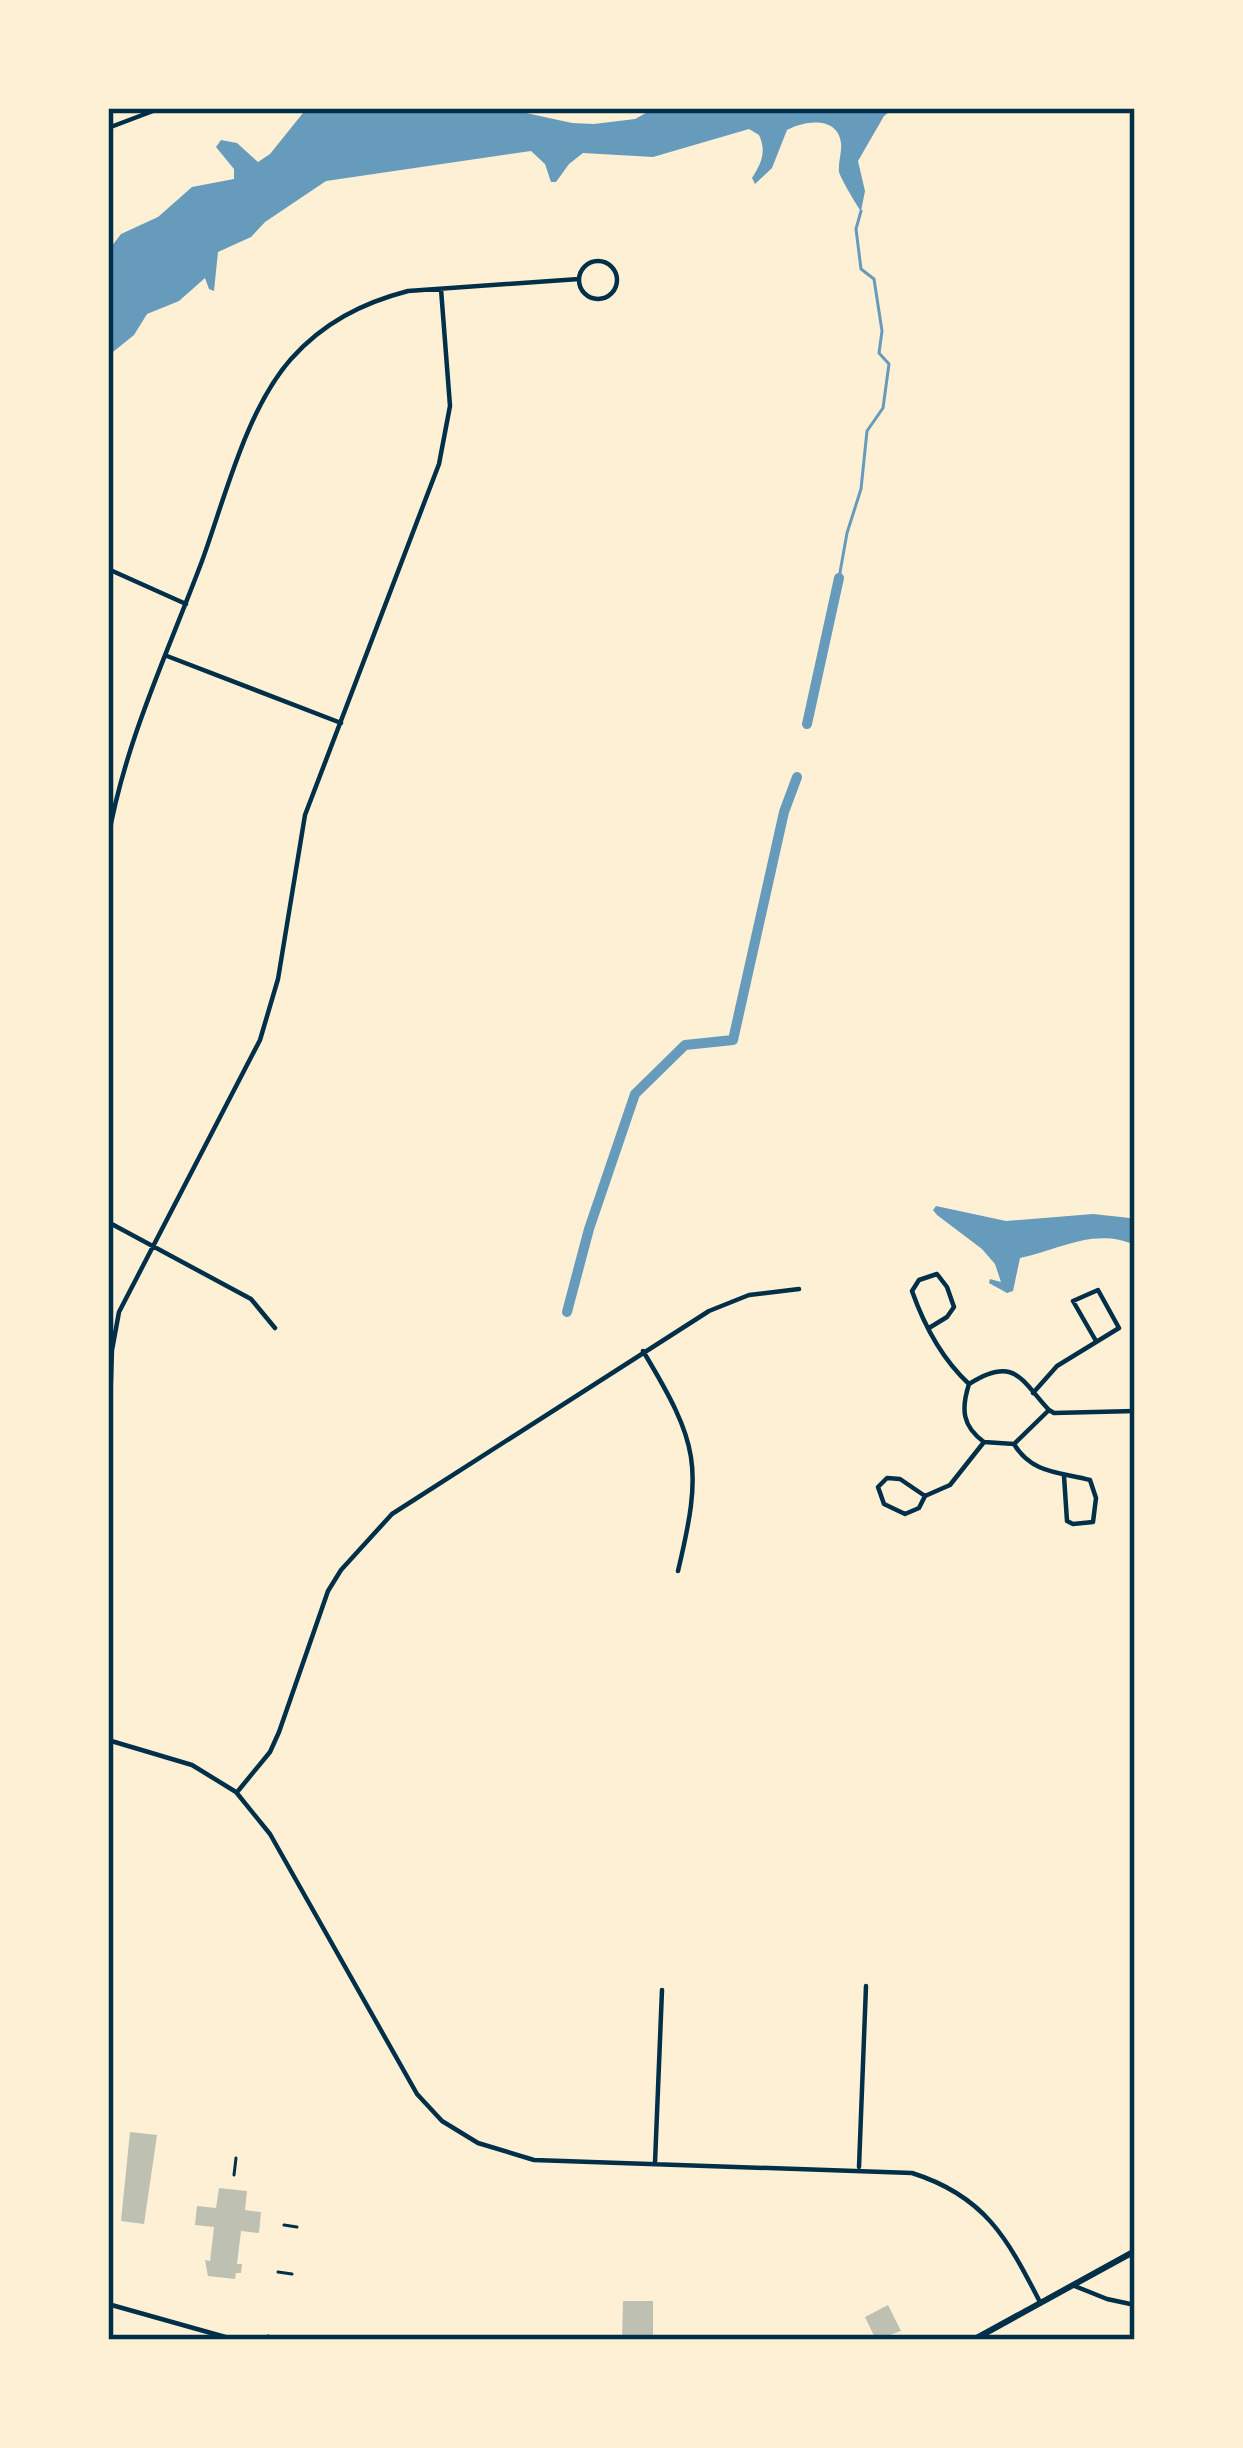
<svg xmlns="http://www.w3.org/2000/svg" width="1243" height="2448" viewBox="0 0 1243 2448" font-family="Cabin,sans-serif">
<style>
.water{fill:#669bbc}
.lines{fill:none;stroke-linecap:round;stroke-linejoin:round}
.stream{stroke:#669bbc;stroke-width:3}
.canal{stroke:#669bbc;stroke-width:10}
.building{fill:#bec0b2}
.pedestrian{stroke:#003049;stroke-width:3}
.minor{stroke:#003049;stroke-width:4.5}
.tertiary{stroke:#003049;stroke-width:4.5}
.primary{stroke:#003049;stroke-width:6}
.neatline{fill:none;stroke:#003049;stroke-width:4.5}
</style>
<rect width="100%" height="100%" fill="#fdf0d5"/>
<path class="water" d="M 307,108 L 503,108 L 572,123 L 594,124 L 635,119 L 655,108 L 894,108 L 884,116 L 858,161 L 865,191 L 861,211 C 858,208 840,177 839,172 C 838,162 842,153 841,143 C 838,116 805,120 787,130 L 772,168 L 755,184 L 752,178 C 761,164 767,152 759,135 L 749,129 L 653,157 L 583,153 L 569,164 L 556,182 L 551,182 L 545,164 L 531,151 L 326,181 L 265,222 L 251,237 L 218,252 L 214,291 L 209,289 L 205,278 L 179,301 L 147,314 L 134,335 L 108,356 L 108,251 L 121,234 L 158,217 L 192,187 L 234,179 L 234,169 L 216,147 L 221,140 L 237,143 L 258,162 L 270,154 Z
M 936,1206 L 1006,1221 L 1093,1214 L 1130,1218 L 1135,1220 L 1135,1245 C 1094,1227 1059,1250 1020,1258 L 1013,1291 L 1007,1293 L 989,1283 L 990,1279 L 1001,1282 L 995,1264 L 982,1249 L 937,1215 L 933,1210 Z"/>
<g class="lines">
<path class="stream" d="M 839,578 L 847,533 L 861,489 L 867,431 L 883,408 L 889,364 L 879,353 L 882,331 L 874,279 L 861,269 L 856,229 L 861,211"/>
<path class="canal" d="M 807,724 L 839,578
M 567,1312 L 589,1229 L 635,1094 L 685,1045 L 733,1040 L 784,812 L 797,777"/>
</g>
<path class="building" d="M 130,2132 L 157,2135 L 144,2224 L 121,2221 Z
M 219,2188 L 247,2191 L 245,2210 L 261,2212 L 259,2233 L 241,2231 L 237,2264 L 242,2264 L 241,2273 L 236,2273 L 235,2279 L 208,2276 L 205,2260 L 210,2261 L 214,2227 L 195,2225 L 197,2206 L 216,2208 Z
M 623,2301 L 653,2301 L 653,2340 L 622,2340 Z
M 888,2305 L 901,2331 L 876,2340 L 865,2317 Z"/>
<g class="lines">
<path class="pedestrian" d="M 234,2175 L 236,2158
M 284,2225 L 297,2227
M 278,2272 L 292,2274
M 268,2336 L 282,2340"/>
<path class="minor" d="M 108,128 L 161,108
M579 280a19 19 0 1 1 38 0a19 19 0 1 1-38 0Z
M 108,569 L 186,604
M 167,656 L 341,723
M 108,840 C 124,744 168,652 202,561 C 225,498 246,410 291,359 C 323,323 362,303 408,291 L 579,279
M 108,1222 L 251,1299 L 275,1328
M 929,1328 L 947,1317 L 954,1307 L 947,1287 L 937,1274 L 919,1280 L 912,1291 C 924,1325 942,1359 969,1384 C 961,1409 962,1426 984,1442
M 643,1351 C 699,1444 703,1466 678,1571
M 969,1384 C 1015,1355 1021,1380 1049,1410
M 1033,1393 L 1057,1366 L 1119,1328 L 1098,1290 L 1073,1301 L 1096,1341
M 1049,1410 L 1054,1413 L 1135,1411
M 984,1442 L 1014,1444
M 1014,1444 C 1032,1474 1060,1472 1090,1480 L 1096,1498 L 1093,1522 L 1073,1524 L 1067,1521 L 1064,1476
M 1014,1444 L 1049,1410
M 108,1466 L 112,1350 L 119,1312 L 260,1040 L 278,979 L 305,815 L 439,464 L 450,406 L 441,289
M 887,1478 L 900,1479 L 925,1496 L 919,1508 L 905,1514 L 884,1504 L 878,1487 Z
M 925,1496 L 950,1485 L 984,1442
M 108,1740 L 192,1765 L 236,1792 L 270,1834 L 417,2094 L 442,2121 L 478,2143 L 534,2160 L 912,2173 C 985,2196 1007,2238 1040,2302
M 238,1791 L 270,1752 L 279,1732 L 328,1591 L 341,1570 L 392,1514 L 709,1311 L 749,1295 L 799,1289
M 655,2163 L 662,1990
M 859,2167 L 866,1986
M 1072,2285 L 1107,2299 L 1135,2305"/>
<path class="tertiary" d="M 108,2304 L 236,2340"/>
<path class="primary" d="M 973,2340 L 1135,2251"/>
</g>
<rect width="1243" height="2448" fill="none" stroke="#fdf0d5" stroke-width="222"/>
<rect x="111" y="111" width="1021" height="2226" class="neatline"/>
</svg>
